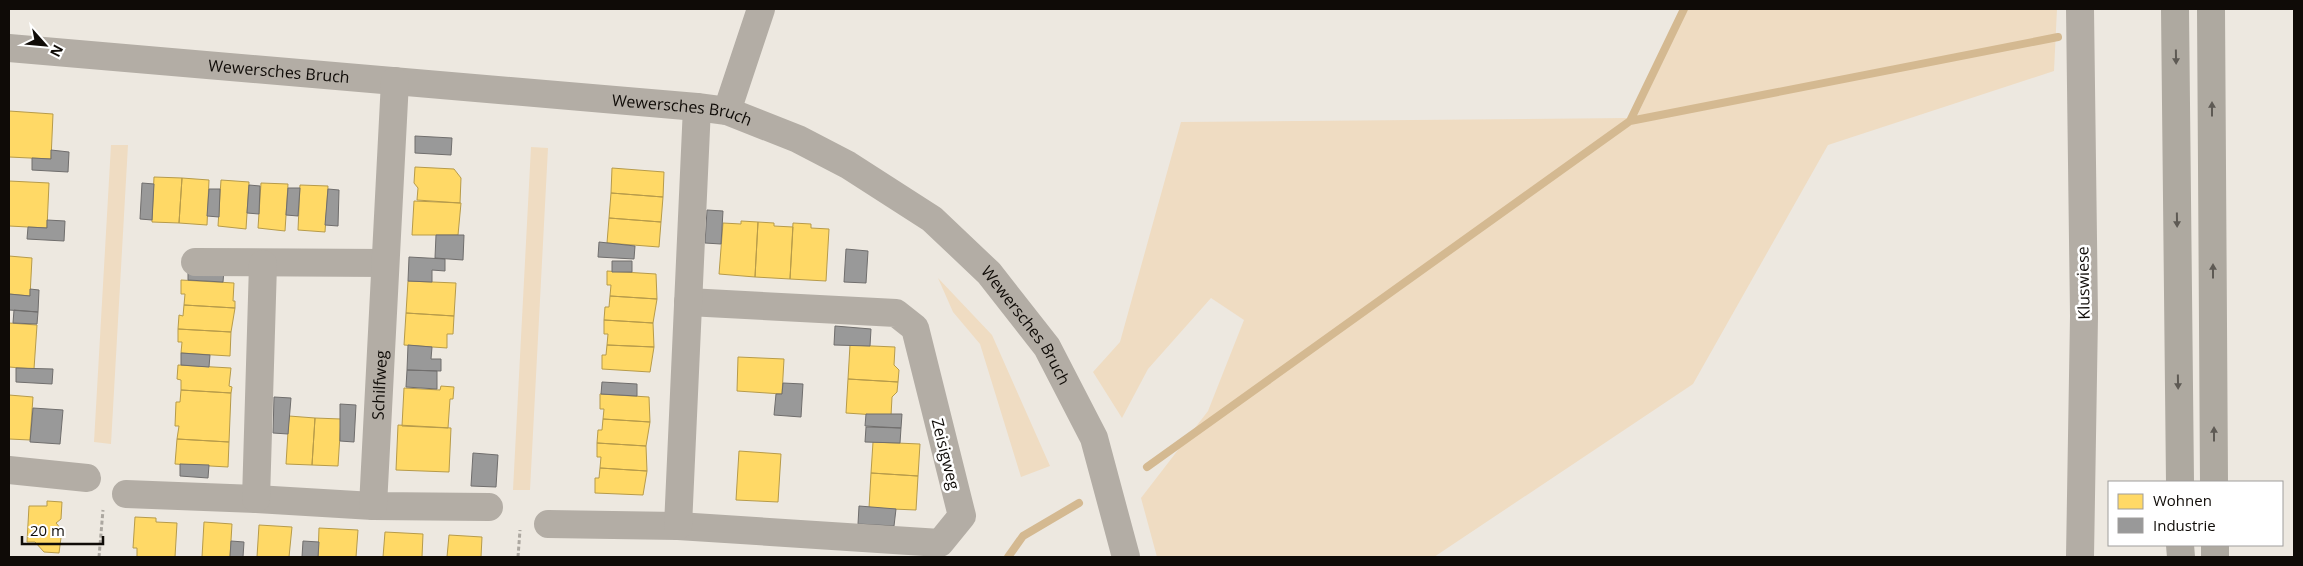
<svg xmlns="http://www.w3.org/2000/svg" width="2303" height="566" viewBox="0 0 2303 566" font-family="'Open Sans',sans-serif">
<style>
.green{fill:#efdcc2}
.homes{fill:#ffd966;stroke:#b79b4a}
.industry{fill:#999;stroke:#706e6d}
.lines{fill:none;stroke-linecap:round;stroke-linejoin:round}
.stream{stroke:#d4b991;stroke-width:8}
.path{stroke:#aca7a0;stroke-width:3;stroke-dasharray:4 2.5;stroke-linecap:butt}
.minor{stroke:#b3ada5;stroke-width:28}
.trunk{stroke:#aea9a0;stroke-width:28}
.oneway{fill:#5e5a54}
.labels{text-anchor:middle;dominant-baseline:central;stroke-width:5;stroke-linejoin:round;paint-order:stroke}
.street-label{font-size:16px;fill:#0f0b07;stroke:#fff}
</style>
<rect width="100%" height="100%" fill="#ede8e0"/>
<path class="green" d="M 1687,9 L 2057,9 L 2054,71 L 1828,145 L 1693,384 L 1434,557 L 1157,557 L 1141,498 L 1208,411 L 1244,320 L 1211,298 L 1148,369 L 1122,418 L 1093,372 L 1120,342 L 1181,122 L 1627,118 L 1637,116 Z
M 111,145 L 128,145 L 111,444 L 94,442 Z
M 531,147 L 548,148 L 530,490 L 513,490 Z
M 938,278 L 992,335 L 1050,466 L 1021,477 L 980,344 L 953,312 Z"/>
<path class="homes" d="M 9,111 L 53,114 L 51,159 L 9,157 Z
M 415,167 L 454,169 L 461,178 L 460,203 L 417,200 L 418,188 L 414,183 Z
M 612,168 L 664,172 L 663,197 L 611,193 Z
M 154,177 L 182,178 L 179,223 L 152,222 Z
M 182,178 L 209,180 L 207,225 L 179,223 Z
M 221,180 L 249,182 L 246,229 L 218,226 Z
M 9,181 L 49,183 L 47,228 L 9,226 Z
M 261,183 L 288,184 L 285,231 L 258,228 Z
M 300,185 L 328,186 L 325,232 L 298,230 Z
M 611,193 L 663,197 L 661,222 L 609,218 Z
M 414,201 L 461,203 L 458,235 L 412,235 Z
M 609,218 L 661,222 L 659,247 L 607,243 Z
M 741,221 L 758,222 L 755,277 L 719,274 L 723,223 L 741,224 Z
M 758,222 L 774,223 L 774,226 L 793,227 L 790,279 L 755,277 Z
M 793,223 L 811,224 L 811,228 L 829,229 L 826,281 L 790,279 Z
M 9,256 L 32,258 L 30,296 L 9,294 Z
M 607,271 L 656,274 L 657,299 L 610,296 L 611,285 L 607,285 Z
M 181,280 L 234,283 L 233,301 L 235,301 L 235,308 L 184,305 L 185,294 L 181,294 Z
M 408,281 L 456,283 L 454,316 L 406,313 Z
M 610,296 L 657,299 L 653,323 L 604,320 L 605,307 L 609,307 Z
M 184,305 L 235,308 L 231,332 L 178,329 L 179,315 L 183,316 Z
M 406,313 L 454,316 L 453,334 L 447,334 L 447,348 L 404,345 Z
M 604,320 L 653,323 L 654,347 L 607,345 L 608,334 L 604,334 Z
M 9,323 L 37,325 L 34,369 L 9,367 Z
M 178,329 L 231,332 L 230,356 L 181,353 L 182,342 L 178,342 Z
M 607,345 L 654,347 L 650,372 L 602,369 L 602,355 L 606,355 Z
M 850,345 L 895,347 L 894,365 L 899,370 L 898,382 L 848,379 Z
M 738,357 L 784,359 L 782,394 L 737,391 Z
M 178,365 L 231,368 L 229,386 L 232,387 L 231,393 L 181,390 L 181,380 L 177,379 Z
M 848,379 L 898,382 L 897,392 L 892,397 L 891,416 L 846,413 Z
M 441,386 L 454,387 L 453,399 L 450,399 L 448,428 L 402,426 L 404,388 L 440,390 Z
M 181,390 L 231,393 L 229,442 L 177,439 L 179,426 L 175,426 L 176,402 L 180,402 Z
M 600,394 L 649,397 L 650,422 L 603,419 L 604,409 L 600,409 Z
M 9,395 L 33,397 L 30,440 L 9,439 Z
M 289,416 L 315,418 L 312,465 L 286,464 Z
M 315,418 L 341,419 L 338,466 L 312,465 Z
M 603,419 L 650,422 L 646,446 L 597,443 L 598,430 L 602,430 Z
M 398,425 L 451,428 L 449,472 L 396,470 Z
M 177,439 L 229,442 L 228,467 L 175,464 Z
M 873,442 L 920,444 L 918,476 L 871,473 Z
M 597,443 L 646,446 L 647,471 L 600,468 L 601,457 L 597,457 Z
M 739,451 L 781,454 L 778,502 L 736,500 Z
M 600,468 L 647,471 L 643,495 L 595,493 L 595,478 L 599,478 Z
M 871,473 L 918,476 L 916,510 L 869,508 Z
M 47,501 L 62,502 L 61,519 L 56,523 L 62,530 L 59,553 L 44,552 L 35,542 L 27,542 L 29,506 L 47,506 Z
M 135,517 L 156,518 L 156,522 L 177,523 L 175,557 L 137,557 L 137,548 L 133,548 Z
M 204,522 L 232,524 L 230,557 L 202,557 Z
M 259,525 L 292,527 L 289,557 L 257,557 Z
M 319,528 L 358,530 L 356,557 L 318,557 Z
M 385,532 L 423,534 L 422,557 L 383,557 Z
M 449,535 L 482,537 L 481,557 L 447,557 Z"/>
<path class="industry" d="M 415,136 L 452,138 L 451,155 L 415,153 Z
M 51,150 L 69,152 L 68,172 L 32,170 L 32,158 L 51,159 Z
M 142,183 L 154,184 L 152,220 L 140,219 Z
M 249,185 L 260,186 L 259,214 L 247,213 Z
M 288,188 L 300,188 L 298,216 L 286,215 Z
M 209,189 L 220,189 L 219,217 L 207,216 Z
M 328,189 L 339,190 L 338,226 L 325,225 Z
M 707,210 L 723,211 L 721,244 L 705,243 Z
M 47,220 L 65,221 L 64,241 L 27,239 L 28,227 L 47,228 Z
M 436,235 L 464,235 L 463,260 L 435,258 Z
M 599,242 L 635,246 L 634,259 L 598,257 Z
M 846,249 L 868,251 L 866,283 L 844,282 Z
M 409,257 L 445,259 L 445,271 L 432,270 L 432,282 L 408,281 Z
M 612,261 L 632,261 L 632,272 L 612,272 Z
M 188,268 L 224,270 L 223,282 L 188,280 Z
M 30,289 L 39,290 L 38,312 L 9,310 L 9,294 L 30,296 Z
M 14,310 L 38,312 L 37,324 L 13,323 Z
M 835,326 L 871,329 L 870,346 L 834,345 Z
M 408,345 L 432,347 L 431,359 L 441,359 L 441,371 L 407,370 Z
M 181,353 L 210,355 L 209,367 L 181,365 Z
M 16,368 L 53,369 L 52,384 L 16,382 Z
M 407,370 L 437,371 L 437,389 L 406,387 Z
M 602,382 L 637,384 L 637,396 L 601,394 Z
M 783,383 L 803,384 L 801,417 L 774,415 L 776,394 L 782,394 Z
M 274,397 L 291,398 L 288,434 L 273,433 Z
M 340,404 L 356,405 L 354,442 L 340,441 Z
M 33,408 L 63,410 L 60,444 L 30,442 Z
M 866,414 L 902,414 L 901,428 L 865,426 Z
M 866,427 L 901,428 L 900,443 L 865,442 Z
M 473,453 L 498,455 L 496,487 L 471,486 Z
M 180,464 L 209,465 L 208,478 L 180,476 Z
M 859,506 L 896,509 L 894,526 L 858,524 Z
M 231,541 L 244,542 L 243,557 L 230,557 Z
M 303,541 L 319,542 L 318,557 L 302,557 Z"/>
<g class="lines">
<path class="stream" d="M 1630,121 L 1684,9
M 1147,467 L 1630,121 L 2058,37
M 1008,557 L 1023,536 L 1079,503"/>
<path class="path" d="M 99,557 L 103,510
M 518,557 L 520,530"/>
<g class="minor">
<path id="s1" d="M 9,48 L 697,107 L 727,111 L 798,139 L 848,165 L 932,219 L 989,273 L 1047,347 L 1094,438 L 1126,557"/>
<path d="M 727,111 L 761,9"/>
<path d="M 195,262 L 384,263"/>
<path d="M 9,470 L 87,478"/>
<path d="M 126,494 L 256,499 L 373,506 L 489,507"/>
<path d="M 256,499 L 263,264"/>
<path id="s2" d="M 373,506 L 395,81"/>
<path d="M 548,524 L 678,526 L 940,543 L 962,516 L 915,328 L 896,313 L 688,302"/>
<path d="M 678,526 L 697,107"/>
<path d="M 2080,557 L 2084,316 L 2080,9"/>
</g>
<path class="trunk" d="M 2175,9 L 2180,482
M 2211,9 L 2214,482
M 2180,545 L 2181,557
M 2215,545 L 2215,557"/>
</g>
<defs><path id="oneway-solid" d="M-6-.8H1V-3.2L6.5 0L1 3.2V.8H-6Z" transform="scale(1.25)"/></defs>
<g class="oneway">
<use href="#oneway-solid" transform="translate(2176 57) rotate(89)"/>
<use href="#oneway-solid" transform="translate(2212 109) rotate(-90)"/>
<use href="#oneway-solid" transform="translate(2177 220) rotate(89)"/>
<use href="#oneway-solid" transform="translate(2213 271) rotate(-90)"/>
<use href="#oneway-solid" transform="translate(2178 382) rotate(89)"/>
<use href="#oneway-solid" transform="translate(2214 434) rotate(-90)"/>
</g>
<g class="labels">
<g class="street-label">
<text stroke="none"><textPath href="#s1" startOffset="271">Wewersches Bruch</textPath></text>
<text stroke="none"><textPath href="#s1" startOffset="676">Wewersches Bruch</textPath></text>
<text transform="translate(2083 283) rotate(-91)">Kluswiese</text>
<text stroke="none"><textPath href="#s1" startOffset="1096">Wewersches Bruch</textPath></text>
<text stroke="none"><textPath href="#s2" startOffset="121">Schilfweg</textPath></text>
<text transform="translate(946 454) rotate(76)">Zeisigweg</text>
</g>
</g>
<rect width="2303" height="566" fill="none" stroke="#0f0b07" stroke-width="20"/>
<rect x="2108" y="481" width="175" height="65" fill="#ffffff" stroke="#9f9d9c"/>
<rect x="2118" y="494" width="25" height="15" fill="#ffd966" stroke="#9f9d9c"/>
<text x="2153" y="506" font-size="15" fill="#0f0b07">Wohnen</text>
<rect x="2118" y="518" width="25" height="15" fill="#999999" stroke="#9f9d9c"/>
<text x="2153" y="531" font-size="15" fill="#0f0b07">Industrie</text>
<g transform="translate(45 45) rotate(117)" stroke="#ffffff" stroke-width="4" paint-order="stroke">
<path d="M0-4L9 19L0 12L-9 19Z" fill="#0f0b07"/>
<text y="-8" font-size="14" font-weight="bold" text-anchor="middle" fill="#0f0b07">N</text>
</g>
<path d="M22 536v8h81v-8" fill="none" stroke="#0f0b07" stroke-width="2.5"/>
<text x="30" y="536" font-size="15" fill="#0f0b07" stroke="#ffffff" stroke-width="4" paint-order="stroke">20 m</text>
</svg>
